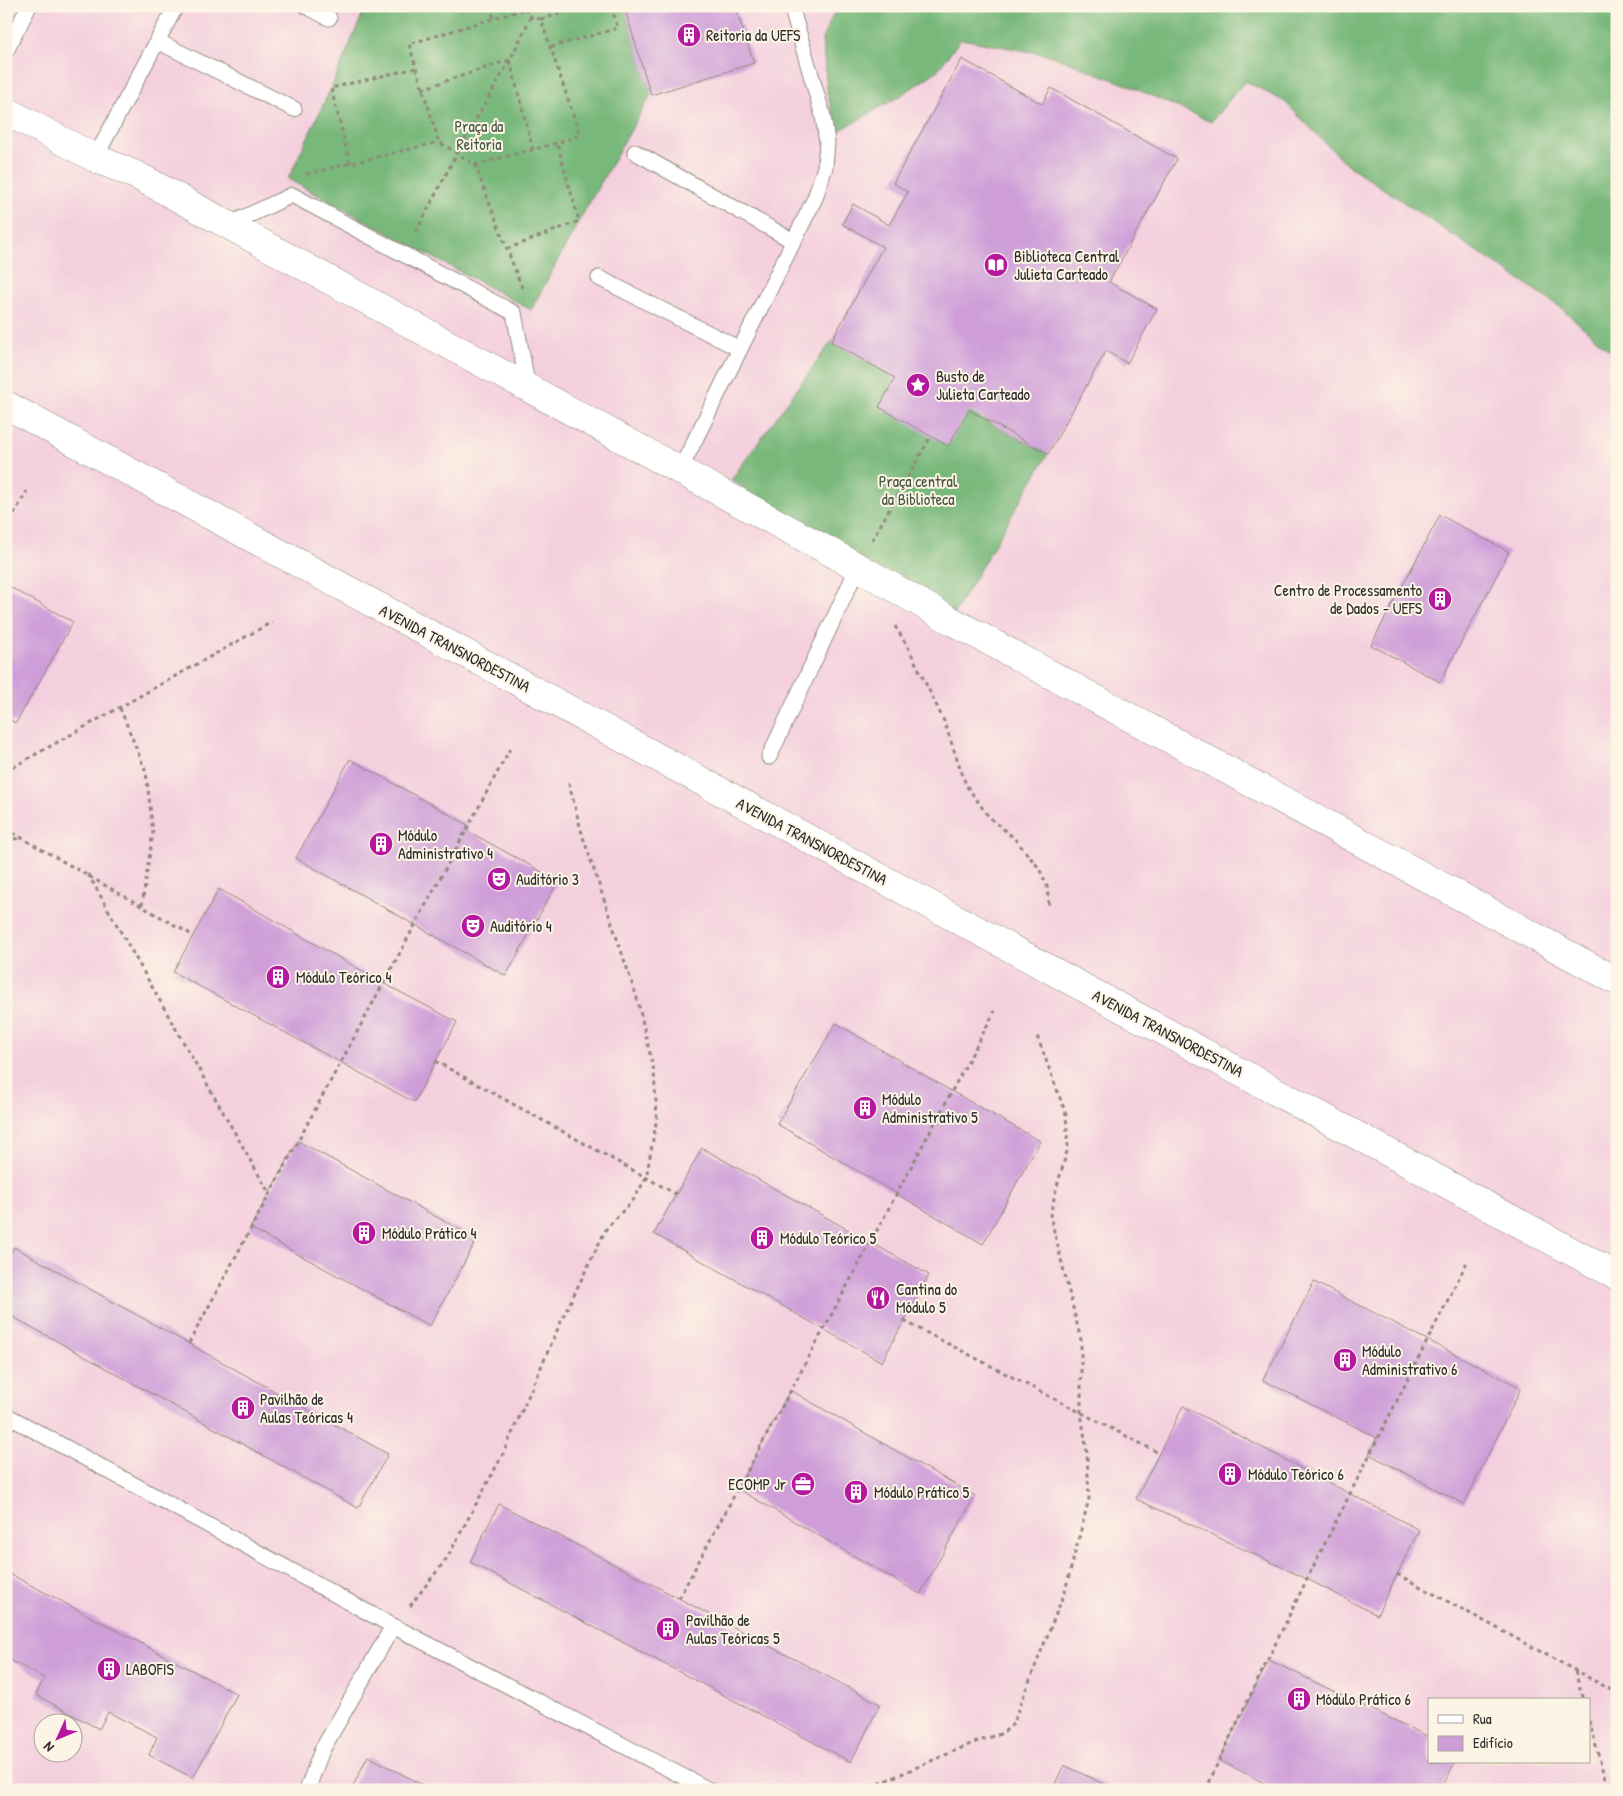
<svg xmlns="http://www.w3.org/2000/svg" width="1623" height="1796" viewBox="0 0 1623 1796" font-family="'Patrick Hand',sans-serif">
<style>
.built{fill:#f4cfde;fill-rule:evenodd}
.forest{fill:#78b87a;stroke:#527252}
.building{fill:#cf9ed9}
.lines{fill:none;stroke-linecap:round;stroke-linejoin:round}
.lane-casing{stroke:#8f897b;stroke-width:17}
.secondary-casing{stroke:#8f897b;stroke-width:29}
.path{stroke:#8f897b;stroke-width:3;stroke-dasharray:4 4;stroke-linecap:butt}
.lane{stroke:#fff;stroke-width:15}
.secondary{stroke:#fff;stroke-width:28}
.labels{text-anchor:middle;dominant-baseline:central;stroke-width:4;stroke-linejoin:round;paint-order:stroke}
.poi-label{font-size:16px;fill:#2b2b2b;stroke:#fcf5e5;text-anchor:start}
.park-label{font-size:16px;fill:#465644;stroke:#fcf5e5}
.street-label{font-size:16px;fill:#2b2b2b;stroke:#fcf5e5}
</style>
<rect width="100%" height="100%" fill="#fcf5e5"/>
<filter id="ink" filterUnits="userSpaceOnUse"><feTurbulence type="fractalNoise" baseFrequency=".02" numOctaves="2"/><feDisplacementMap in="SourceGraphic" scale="10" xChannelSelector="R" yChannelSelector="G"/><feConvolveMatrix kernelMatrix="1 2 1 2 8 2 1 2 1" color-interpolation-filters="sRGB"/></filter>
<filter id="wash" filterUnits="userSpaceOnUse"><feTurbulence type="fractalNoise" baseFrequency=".0096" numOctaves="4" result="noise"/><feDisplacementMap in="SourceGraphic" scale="20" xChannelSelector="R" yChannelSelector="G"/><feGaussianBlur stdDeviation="1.12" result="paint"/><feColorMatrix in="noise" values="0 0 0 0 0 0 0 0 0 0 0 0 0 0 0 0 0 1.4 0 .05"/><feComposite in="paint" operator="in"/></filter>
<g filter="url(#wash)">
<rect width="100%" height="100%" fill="#f3e7cb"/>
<path class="built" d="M 6,6 L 1617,6 L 1617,1790 L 6,1790 ZM 1429,1700 L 1589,1700 L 1589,1762 L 1429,1762 ZM 42,1724 L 72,1724 L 72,1754 L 42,1754 Z"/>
<path class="forest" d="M 366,6 L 624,6 L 651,95 L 579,221 L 531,310 L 288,179 L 331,88 Z
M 837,6 L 1617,6 L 1617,357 L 1560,307 L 1345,163 L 1285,102 L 1245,81 L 1211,122 L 1125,84 L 1049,55 L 961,39 L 937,71 L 900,96 L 839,131 L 828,98 L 822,39 Z
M 831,342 L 918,385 L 1048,454 L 950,620 L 731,480 Z"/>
<g id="blocks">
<path class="building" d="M 624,6 L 735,6 L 754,63 L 651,95 Z
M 962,59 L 1042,104 L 1051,88 L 1177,159 L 1109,282 L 1157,309 L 1127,363 L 1106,351 L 1048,454 L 969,410 L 948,446 L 879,407 L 895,378 L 831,342 L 883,247 L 842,224 L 853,204 L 889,225 L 908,192 L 893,183 Z
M 1440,515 L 1509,552 L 1440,682 L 1371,645 Z
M 6,585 L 73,622 L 16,723 L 6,718 Z
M 350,759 L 468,825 L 466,830 L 558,881 L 506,976 L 296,858 Z
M 219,889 L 383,983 L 457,1022 L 414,1102 L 173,972 Z
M 836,1023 L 951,1091 L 1040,1141 L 983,1244 L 777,1124 Z
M 298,1141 L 477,1239 L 430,1326 L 250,1228 Z
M 702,1148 L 929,1275 L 882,1362 L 654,1234 Z
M 14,1247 L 388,1454 L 358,1508 L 6,1313 L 6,1261 Z
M 1314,1282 L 1521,1388 L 1464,1504 L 1369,1454 L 1377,1438 L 1263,1380 Z
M 790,1390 L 975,1496 L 920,1594 L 738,1489 Z
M 1183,1406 L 1419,1530 L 1377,1615 L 1307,1579 L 1136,1499 Z
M 499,1504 L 880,1704 L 851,1762 L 470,1562 Z
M 6,1572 L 237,1694 L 193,1778 L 149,1755 L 157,1737 L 108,1712 L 99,1729 L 36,1695 L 44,1678 L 6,1658 Z
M 1269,1660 L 1429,1737 L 1429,1762 L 1455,1762 L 1441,1790 L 1278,1790 L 1219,1760 Z
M 1617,1727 L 1617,1742 L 1611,1739 Z
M 368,1756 L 432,1790 L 351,1790 Z
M 1064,1765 L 1116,1790 L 1052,1790 Z"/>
</g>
</g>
<g filter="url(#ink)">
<use href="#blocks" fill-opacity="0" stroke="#8f897b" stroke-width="1"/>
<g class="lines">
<g class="lane-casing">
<path id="lane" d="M 306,6 L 329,18
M 157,41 L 294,109
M 6,51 L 29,6
M 635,152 L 793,241
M 95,158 L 176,6
M 228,225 L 292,195 L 514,313 L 528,388
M 599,278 L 740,349
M 680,470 L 815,198 L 825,167 L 827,142 L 823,116 L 791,6
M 769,757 L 858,567
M 6,1415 L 393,1626 L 709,1790
M 307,1790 L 322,1750 L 393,1626"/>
</g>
<g class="secondary-casing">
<path id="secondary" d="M 6,111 L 95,158 L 138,176 L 858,567 L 950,620 L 1617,981
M 6,405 L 1617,1276"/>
</g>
<path class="path" d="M 490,6 L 494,19
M 541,19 L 588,6
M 551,47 L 618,28 L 611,6
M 510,61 L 533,150
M 422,89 L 509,60
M 350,163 L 331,88 L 416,68
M 475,165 L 557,143 L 580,135 L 541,19 L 531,17 L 525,9
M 306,174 L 439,142
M 416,232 L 457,153 L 510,60 L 531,17
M 507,249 L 579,221 L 557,143
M 522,288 L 475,165 L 439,142 L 409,44 L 525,9 L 524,6
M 6,528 L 27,491
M 872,540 L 931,436
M 895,626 L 909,649 L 944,721 L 966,785 L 989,817 L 1014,838 L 1039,868 L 1047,886 L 1049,907
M 120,708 L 146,772 L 153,832 L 142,905
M 6,771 L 272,622
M 6,829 L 194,936
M 6,840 L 22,838
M 88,874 L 269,1193
M 435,1061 L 676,1194
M 904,1321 L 1159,1453
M 189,1343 L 510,749
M 1397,1574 L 1617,1693
M 679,1598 L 995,1011
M 410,1606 L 447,1558 L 503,1454 L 563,1317 L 606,1229 L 634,1199 L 646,1178 L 657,1118 L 654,1071 L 637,998 L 582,834 L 568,780
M 1575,1671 L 1583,1700
M 1589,1721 L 1608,1790
M 864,1790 L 973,1743 L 1003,1733 L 1012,1725 L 1065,1591 L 1089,1499 L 1087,1453 L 1081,1413 L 1081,1340 L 1050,1215 L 1057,1186 L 1068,1148 L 1066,1114 L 1036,1033
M 1206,1790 L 1219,1760 L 1307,1579 L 1467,1262"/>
<use href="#lane" class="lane"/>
<use href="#secondary" class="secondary"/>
</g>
</g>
<defs>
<g id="building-disc" transform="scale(1.25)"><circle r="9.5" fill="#b5179e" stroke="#fcf5e5"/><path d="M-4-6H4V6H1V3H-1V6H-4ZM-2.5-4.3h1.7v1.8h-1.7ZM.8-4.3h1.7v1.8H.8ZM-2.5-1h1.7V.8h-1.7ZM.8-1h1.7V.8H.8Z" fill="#fff"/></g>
<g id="library-disc" transform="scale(1.25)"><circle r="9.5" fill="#b5179e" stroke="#fcf5e5"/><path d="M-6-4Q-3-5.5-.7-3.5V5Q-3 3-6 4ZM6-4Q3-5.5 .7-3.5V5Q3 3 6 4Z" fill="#fff"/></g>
<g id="sight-disc" transform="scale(1.25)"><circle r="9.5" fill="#b5179e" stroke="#fcf5e5"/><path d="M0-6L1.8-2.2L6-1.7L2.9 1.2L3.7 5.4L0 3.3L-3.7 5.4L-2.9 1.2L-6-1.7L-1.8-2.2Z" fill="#fff"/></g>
<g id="theatre-disc" transform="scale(1.25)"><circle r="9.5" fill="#b5179e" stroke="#fcf5e5"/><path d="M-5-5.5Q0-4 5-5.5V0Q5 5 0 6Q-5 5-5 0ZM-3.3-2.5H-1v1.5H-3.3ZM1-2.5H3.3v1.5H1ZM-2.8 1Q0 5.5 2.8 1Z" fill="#fff"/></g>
<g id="restaurant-disc" transform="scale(1.25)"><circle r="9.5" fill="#b5179e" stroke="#fcf5e5"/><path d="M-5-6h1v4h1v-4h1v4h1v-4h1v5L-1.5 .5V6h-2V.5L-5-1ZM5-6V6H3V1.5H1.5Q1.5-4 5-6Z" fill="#fff"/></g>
<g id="office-disc" transform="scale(1.25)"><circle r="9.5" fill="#b5179e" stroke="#fcf5e5"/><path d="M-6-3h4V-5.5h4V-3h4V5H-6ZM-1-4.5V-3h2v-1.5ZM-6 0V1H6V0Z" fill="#fff"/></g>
</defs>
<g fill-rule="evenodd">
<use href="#building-disc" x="689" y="35"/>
<use href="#library-disc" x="996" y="265"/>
<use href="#sight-disc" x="918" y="385"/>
<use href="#building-disc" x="1440" y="599"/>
<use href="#building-disc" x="381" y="844"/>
<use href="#theatre-disc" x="499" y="879"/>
<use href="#theatre-disc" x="473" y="926"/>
<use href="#building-disc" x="278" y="977"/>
<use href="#building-disc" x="865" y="1108"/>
<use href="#building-disc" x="364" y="1233"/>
<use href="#building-disc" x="762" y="1238"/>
<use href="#restaurant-disc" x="878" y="1298"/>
<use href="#building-disc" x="1345" y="1360"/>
<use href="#building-disc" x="243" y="1408"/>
<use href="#building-disc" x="1230" y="1474"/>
<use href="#office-disc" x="803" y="1484"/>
<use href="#building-disc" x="856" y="1492"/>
<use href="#building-disc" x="668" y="1629"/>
<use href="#building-disc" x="109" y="1669"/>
<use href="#building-disc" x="1299" y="1699"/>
</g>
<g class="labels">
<g class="poi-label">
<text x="706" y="35">Reitoria da UEFS</text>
<text x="1014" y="256">Biblioteca Central<tspan x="1014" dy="18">Julieta Carteado</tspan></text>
<text x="936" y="376">Busto de<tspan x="936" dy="18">Julieta Carteado</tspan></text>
<text x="1422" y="590" text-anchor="end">Centro de Processamento<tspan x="1422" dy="18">de Dados - UEFS</tspan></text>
<text x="398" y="835">Módulo<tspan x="398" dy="18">Administrativo 4</tspan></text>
<text x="516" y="879">Auditório 3</text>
<text x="490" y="926">Auditório 4</text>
<text x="296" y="977">Módulo Teórico 4</text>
<text x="882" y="1099">Módulo<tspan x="882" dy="18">Administrativo 5</tspan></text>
<text x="382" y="1233">Módulo Prático 4</text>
<text x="780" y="1238">Módulo Teórico 5</text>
<text x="896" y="1289">Cantina do<tspan x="896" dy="18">Módulo 5</tspan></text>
<text x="1362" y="1351">Módulo<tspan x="1362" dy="18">Administrativo 6</tspan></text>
<text x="260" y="1399">Pavilhão de<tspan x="260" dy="18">Aulas Teóricas 4</tspan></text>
<text x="1248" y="1474">Módulo Teórico 6</text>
<text x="786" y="1484" text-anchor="end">ECOMP Jr</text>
<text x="874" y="1492">Módulo Prático 5</text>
<text x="686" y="1620">Pavilhão de<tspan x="686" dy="18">Aulas Teóricas 5</tspan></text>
<text x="126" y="1669">LABOFIS</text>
<text x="1316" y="1699">Módulo Prático 6</text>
</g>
<g class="park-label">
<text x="479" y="126">Praça da<tspan x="479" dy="18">Reitoria</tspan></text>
<text x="918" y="481">Praça central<tspan x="918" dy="18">da Biblioteca</tspan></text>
</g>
<g class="street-label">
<text transform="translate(455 648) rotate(28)">AVENIDA TRANSNORDESTINA</text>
<text transform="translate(812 841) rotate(28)">AVENIDA TRANSNORDESTINA</text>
<text transform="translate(1168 1033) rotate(28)">AVENIDA TRANSNORDESTINA</text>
</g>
</g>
<rect width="1623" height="1796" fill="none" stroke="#fcf5e5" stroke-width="25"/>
<rect x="1428" y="1698" width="162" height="65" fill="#fcf5e5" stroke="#a8a49b"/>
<rect x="1438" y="1715" width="25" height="8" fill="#ffffff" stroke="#a8a49b"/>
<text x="1473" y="1724" font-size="15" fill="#2b2b2b">Rua</text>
<rect x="1438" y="1736" width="25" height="15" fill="#cf9ed9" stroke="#a8a49b"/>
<text x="1473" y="1748" font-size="15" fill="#2b2b2b">Edifício</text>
<g transform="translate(58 1738) rotate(226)"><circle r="24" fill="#fcf5e5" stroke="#a8a49b"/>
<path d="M0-4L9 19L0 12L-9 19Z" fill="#b5179e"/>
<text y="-8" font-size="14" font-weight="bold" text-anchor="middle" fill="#2b2b2b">N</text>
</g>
</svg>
